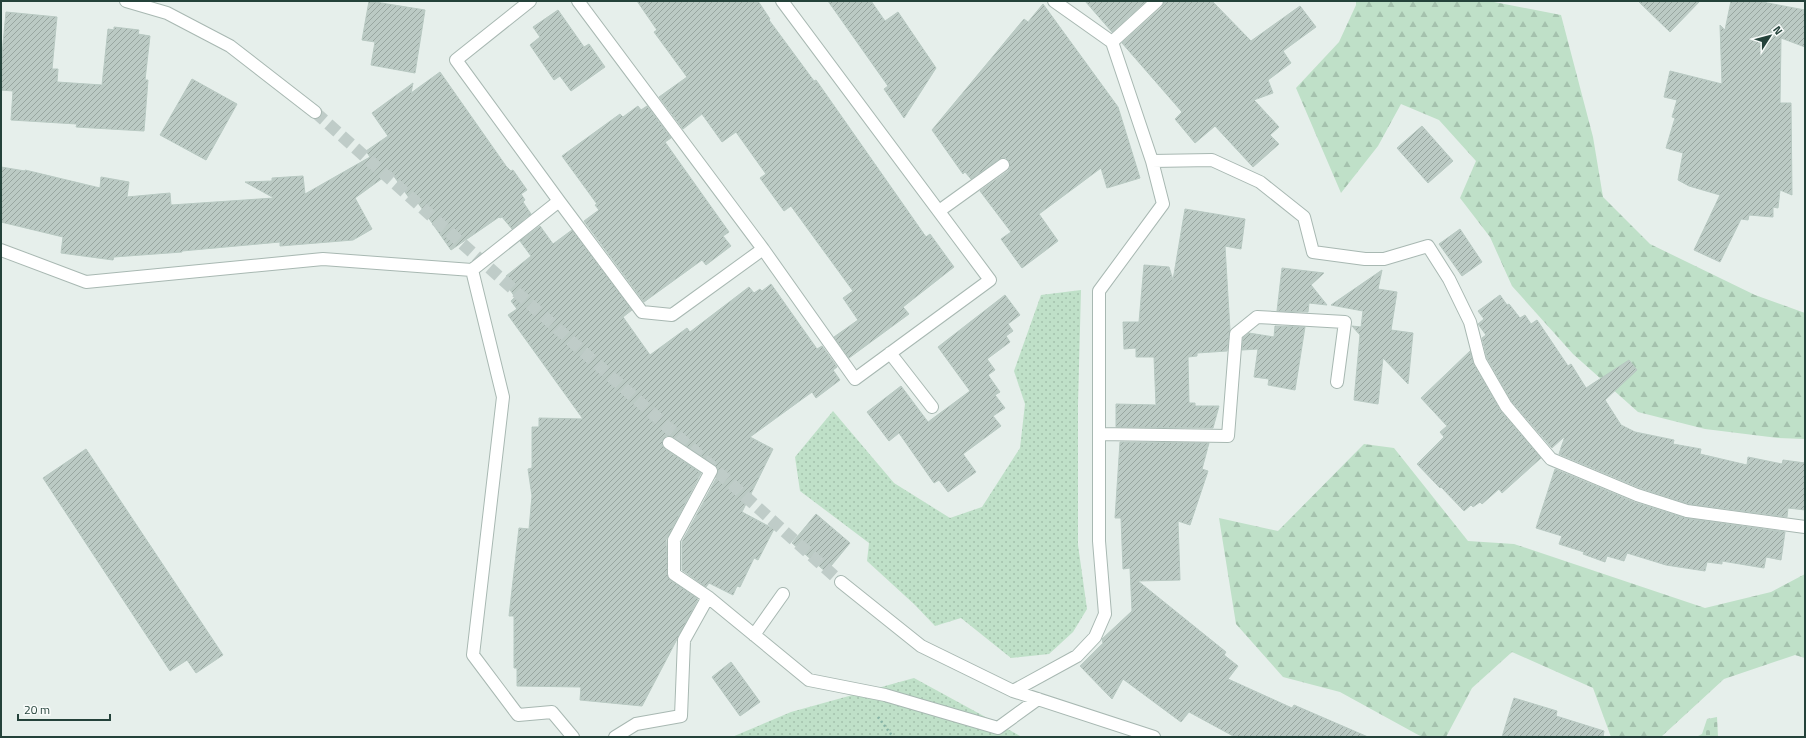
<svg xmlns="http://www.w3.org/2000/svg" width="1806" height="738" viewBox="0 0 1806 738" font-family="'Titillium Web',sans-serif">
<style>
.green{fill:url(#green-dots)}
.forest{fill:url(#forest-firs)}
.cemetery{fill:url(#cemetery-stones)}
.building{fill:url(#building-hatch);stroke:#b8c9c2}
.lines{fill:none;stroke-linecap:round;stroke-linejoin:round}
.minor-tunnel{stroke:#bfccc8;stroke-width:12;stroke-dasharray:12 6;stroke-linecap:butt}
.minor-casing{stroke:#a8b8b2;stroke-width:14}
.path{stroke:#86b3a5;stroke-width:2.5;stroke-dasharray:2 3;stroke-linecap:butt}
.minor{stroke:#fff;stroke-width:12}
</style>
<defs>
<pattern id="green-dots" width="8" height="8" patternUnits="userSpaceOnUse"><rect width="8" height="8" fill="#bfe0c8"/><path d="M2 2h.1M6 6h.1" fill="none" stroke="#a4c1ad" stroke-width="1.8" stroke-linecap="round"/></pattern>
<pattern id="forest-firs" width="22" height="20" patternUnits="userSpaceOnUse"><rect width="22" height="20" fill="#bfe0c8"/><path d="M5 1l3.5 6h-7zM16 11l3.5 6h-7z" fill="#a4c1ad"/></pattern>
<pattern id="cemetery-stones" width="16" height="16" patternUnits="userSpaceOnUse"><rect width="16" height="16" fill="#bfe0c8"/><path d="M2 7V4a2 2 0 0 1 4 0v3zM10 15v-3a2 2 0 0 1 4 0v3z" fill="#a4c1ad"/></pattern>
<pattern id="building-hatch" width="6" height="6" patternUnits="userSpaceOnUse"><rect width="6" height="6" fill="#bbcac4"/><path d="M-1 1l2-2M0 6l6-6M5 7l2-2" fill="none" stroke="#98a6a0"/></pattern>
</defs>
<rect width="100%" height="100%" fill="#e6efeb"/>
<path class="green" d="M 1081,290 L 1078,404 L 1078,545 L 1087,609 L 1073,632 L 1049,654 L 1011,658 L 961,618 L 935,626 L 915,605 L 867,561 L 869,543 L 800,491 L 795,457 L 833,411 L 894,483 L 950,518 L 982,507 L 1020,448 L 1025,404 L 1014,371 L 1041,295 Z
M 914,678 L 1022,737 L 732,737 L 791,712 Z"/>
<path class="forest" d="M 1356,1 L 1489,1 L 1561,15 L 1593,137 L 1603,197 L 1650,244 L 1755,295 L 1805,313 L 1805,439 L 1778,438 L 1705,429 L 1638,412 L 1573,354 L 1512,286 L 1490,237 L 1460,198 L 1476,161 L 1439,120 L 1401,104 L 1378,146 L 1341,193 L 1296,88 L 1339,42 L 1356,5 Z
M 1364,444 L 1394,448 L 1468,541 L 1514,544 L 1705,608 L 1771,592 L 1805,574 L 1805,658 L 1795,655 L 1724,679 L 1661,737 L 1611,737 L 1593,688 L 1512,652 L 1472,688 L 1446,737 L 1422,737 L 1340,692 L 1283,677 L 1236,624 L 1219,518 L 1278,531 Z"/>
<path class="cemetery" d="M 1717,717 L 1718,737 L 1696,737 L 1702,734 L 1707,719 Z"/>
<path class="building" d="M 369,1 L 425,10 L 415,73 L 371,65 L 375,42 L 362,40 Z
M 637,1 L 758,1 L 770,19 L 769,20 L 814,81 L 816,80 L 926,237 L 930,234 L 954,267 L 903,307 L 909,314 L 849,358 L 834,337 L 858,320 L 843,298 L 853,291 L 791,206 L 784,211 L 760,178 L 766,174 L 736,132 L 722,142 L 702,114 L 683,129 L 659,97 L 687,77 L 654,32 L 657,30 Z
M 828,1 L 871,1 L 885,21 L 898,12 L 936,68 L 904,118 L 884,89 L 888,86 Z
M 1085,1 L 1146,1 L 1112,32 Z
M 1164,1 L 1212,1 L 1251,41 L 1300,6 L 1316,27 L 1283,51 L 1291,63 L 1268,80 L 1273,93 L 1254,100 L 1279,127 L 1270,135 L 1279,144 L 1253,167 L 1215,126 L 1195,143 L 1175,119 L 1182,112 L 1122,43 L 1162,7 Z
M 1638,1 L 1700,1 L 1670,32 Z
M 1731,1 L 1757,1 L 1805,10 L 1805,47 L 1781,38 L 1780,103 L 1791,103 L 1792,195 L 1780,190 L 1778,208 L 1773,207 L 1773,217 L 1749,215 L 1748,220 L 1741,219 L 1720,262 L 1694,250 L 1720,195 L 1689,186 L 1678,180 L 1683,153 L 1666,148 L 1675,118 L 1672,117 L 1677,100 L 1664,97 L 1670,71 L 1722,84 L 1720,25 L 1725,30 Z
M 1043,4 L 1118,107 L 1140,178 L 1107,188 L 1101,168 L 1039,214 L 1058,241 L 1022,268 L 1001,239 L 1011,232 L 980,191 L 1008,171 L 1010,168 L 1009,161 L 1006,158 L 999,159 L 971,179 L 965,172 L 963,174 L 932,130 L 1024,19 L 1028,22 Z
M 558,10 L 584,47 L 589,44 L 605,67 L 571,91 L 560,76 L 554,80 L 530,45 L 540,37 L 533,27 Z
M 6,12 L 57,17 L 52,69 L 58,69 L 57,82 L 102,85 L 108,29 L 114,30 L 114,27 L 139,30 L 138,34 L 150,36 L 145,80 L 148,80 L 144,131 L 76,127 L 77,124 L 11,120 L 13,91 L 1,90 L 1,65 Z
M 440,72 L 506,166 L 511,171 L 513,170 L 527,190 L 521,194 L 525,200 L 523,202 L 531,214 L 512,229 L 502,217 L 500,218 L 499,217 L 451,250 L 416,200 L 412,202 L 391,172 L 355,198 L 372,229 L 353,240 L 280,246 L 280,242 L 182,251 L 182,252 L 114,257 L 113,260 L 61,253 L 63,237 L 1,222 L 1,167 L 25,171 L 25,170 L 100,188 L 101,177 L 129,182 L 127,197 L 170,193 L 171,205 L 274,198 L 245,182 L 272,181 L 272,178 L 303,176 L 305,194 L 370,157 L 366,151 L 388,136 L 372,113 L 413,83 L 411,93 Z
M 192,79 L 237,104 L 206,160 L 160,135 Z
M 638,106 L 641,110 L 647,106 L 671,138 L 665,142 L 729,232 L 723,236 L 731,246 L 706,265 L 702,260 L 644,302 L 584,221 L 599,210 L 595,205 L 597,204 L 562,156 L 620,114 L 623,117 Z
M 1422,126 L 1453,161 L 1428,183 L 1397,148 Z
M 1185,209 L 1245,219 L 1241,249 L 1225,246 L 1230,330 L 1227,351 L 1197,353 L 1197,356 L 1188,357 L 1189,403 L 1195,403 L 1195,406 L 1219,406 L 1213,428 L 1116,427 L 1116,404 L 1156,405 L 1154,357 L 1136,357 L 1136,348 L 1124,349 L 1123,322 L 1139,322 L 1144,265 L 1169,267 L 1173,280 Z
M 540,226 L 553,244 L 572,230 L 632,310 L 623,317 L 650,355 L 687,328 L 690,332 L 749,287 L 754,293 L 760,289 L 762,291 L 771,284 L 817,349 L 822,346 L 837,367 L 833,370 L 840,380 L 816,398 L 812,392 L 750,437 L 773,449 L 742,512 L 774,529 L 758,560 L 754,558 L 740,587 L 737,586 L 733,595 L 709,583 L 706,587 L 682,570 L 682,542 L 718,475 L 718,468 L 673,437 L 666,436 L 663,439 L 662,446 L 665,449 L 701,473 L 666,540 L 668,578 L 698,599 L 642,706 L 580,700 L 581,687 L 517,686 L 517,668 L 514,668 L 514,616 L 509,616 L 519,528 L 529,529 L 532,496 L 528,469 L 532,468 L 532,427 L 539,427 L 539,418 L 583,419 L 508,315 L 517,309 L 511,301 L 515,297 L 508,287 L 512,284 L 506,276 L 531,256 L 520,241 Z
M 1460,229 L 1482,262 L 1462,276 L 1439,244 Z
M 1282,268 L 1324,273 L 1311,285 L 1327,305 L 1309,303 L 1308,312 L 1277,311 Z
M 1382,270 L 1378,289 L 1397,292 L 1391,330 L 1413,333 L 1408,384 L 1383,358 L 1378,404 L 1354,400 L 1360,335 L 1352,326 L 1361,327 L 1363,311 L 1331,305 Z
M 1005,295 L 1020,315 L 1008,324 L 1013,331 L 1006,336 L 1010,342 L 987,359 L 995,370 L 988,375 L 1000,392 L 995,395 L 1005,408 L 993,416 L 1001,426 L 963,454 L 976,472 L 948,492 L 939,480 L 934,483 L 899,433 L 889,441 L 867,412 L 901,386 L 928,422 L 970,391 L 938,347 Z
M 1500,295 L 1507,305 L 1509,304 L 1520,318 L 1525,315 L 1531,324 L 1537,320 L 1568,366 L 1571,364 L 1586,388 L 1629,360 L 1637,370 L 1605,400 L 1621,425 L 1635,432 L 1674,440 L 1673,444 L 1701,449 L 1700,454 L 1747,465 L 1748,457 L 1782,464 L 1783,460 L 1805,463 L 1805,510 L 1788,508 L 1787,517 L 1689,504 L 1640,488 L 1559,454 L 1565,436 L 1552,448 L 1512,402 L 1487,358 L 1482,338 L 1486,335 L 1478,324 L 1484,319 L 1478,311 Z
M 1275,326 L 1305,327 L 1295,390 L 1268,385 L 1269,379 L 1254,377 L 1258,349 L 1242,350 L 1243,338 L 1249,333 L 1274,337 Z
M 1470,351 L 1474,365 L 1500,410 L 1541,458 L 1502,493 L 1499,489 L 1482,504 L 1480,502 L 1473,507 L 1471,505 L 1464,511 L 1441,487 L 1440,488 L 1417,464 L 1444,437 L 1440,432 L 1447,426 L 1421,398 Z
M 1120,442 L 1209,443 L 1202,469 L 1208,471 L 1190,525 L 1178,521 L 1180,580 L 1138,581 L 1226,652 L 1224,655 L 1238,666 L 1228,679 L 1292,708 L 1294,705 L 1368,737 L 1235,737 L 1189,712 L 1181,722 L 1123,679 L 1112,699 L 1080,666 L 1103,643 L 1102,639 L 1132,611 L 1130,568 L 1123,569 L 1121,518 L 1115,518 Z
M 86,449 L 223,655 L 196,673 L 187,660 L 170,671 L 43,478 Z
M 1555,469 L 1634,502 L 1685,518 L 1785,532 L 1781,560 L 1766,557 L 1764,568 L 1722,561 L 1722,564 L 1707,562 L 1705,571 L 1666,565 L 1627,553 L 1624,561 L 1607,556 L 1605,562 L 1583,554 L 1584,552 L 1559,544 L 1562,536 L 1536,528 Z
M 816,514 L 850,543 L 826,572 L 792,543 Z
M 731,662 L 760,702 L 740,716 L 712,677 Z
M 1514,698 L 1557,711 L 1556,716 L 1604,731 L 1603,737 L 1502,737 Z"/>
<g class="lines">
<path class="minor-tunnel" d="M 315,112 L 841,582"/>
<g class="minor-casing">
<path id="minor" d="M 126,1 L 167,13 L 230,46 L 315,112
M 530,1 L 456,60 L 559,201 L 642,312 L 672,315 L 763,249
M 578,1 L 763,249 L 855,379 L 990,280 L 782,1
M 1112,42 L 1157,1
M 1152,161 L 1212,160 L 1260,182 L 1304,217 L 1313,252 L 1365,259 L 1384,259 L 1428,246 L 1449,279 L 1470,322 L 1480,361 L 1506,406 L 1551,459 L 1637,495 L 1687,511 L 1805,527
M 559,201 L 472,270 L 503,397 L 473,655 L 518,715 L 552,712 L 573,737
M 939,211 L 1003,165
M 1,250 L 86,282 L 323,259 L 472,270
M 890,353 L 932,407
M 1099,434 L 1228,436 L 1236,334 L 1257,317 L 1345,322 L 1337,382
M 669,443 L 711,471 L 674,540 L 674,574 L 708,597 L 809,680 L 885,695 L 998,728 L 1038,699
M 841,582 L 921,646 L 1013,691 L 1154,737
M 754,635 L 783,594
M 1013,691 L 1077,656 L 1095,637 L 1105,614 L 1099,541 L 1099,291 L 1163,204 L 1152,161 L 1112,42 L 1054,1
M 615,737 L 636,724 L 681,716 L 684,640 L 708,597"/>
</g>
<path class="path" d="M 878,717 L 893,737"/>
<use href="#minor" class="minor"/>
</g>
<rect width="1806" height="738" fill="none" stroke="#24423a" stroke-width="4"/>
<g transform="translate(1770 36) rotate(54)" stroke="#f7fbf9" stroke-width="3" paint-order="stroke">
<path d="M0-3L7 15L0 10L-7 15Z" fill="#24423a"/>
<text y="-6" font-size="11" font-weight="bold" text-anchor="middle" fill="#24423a">N</text>
</g>
<path d="M18 714v6h92v-6" fill="none" stroke="#24423a" stroke-width="2"/>
<text x="24" y="714" font-size="12" fill="#24423a" stroke="#f7fbf9" stroke-width="3" paint-order="stroke">20 m</text>
</svg>
